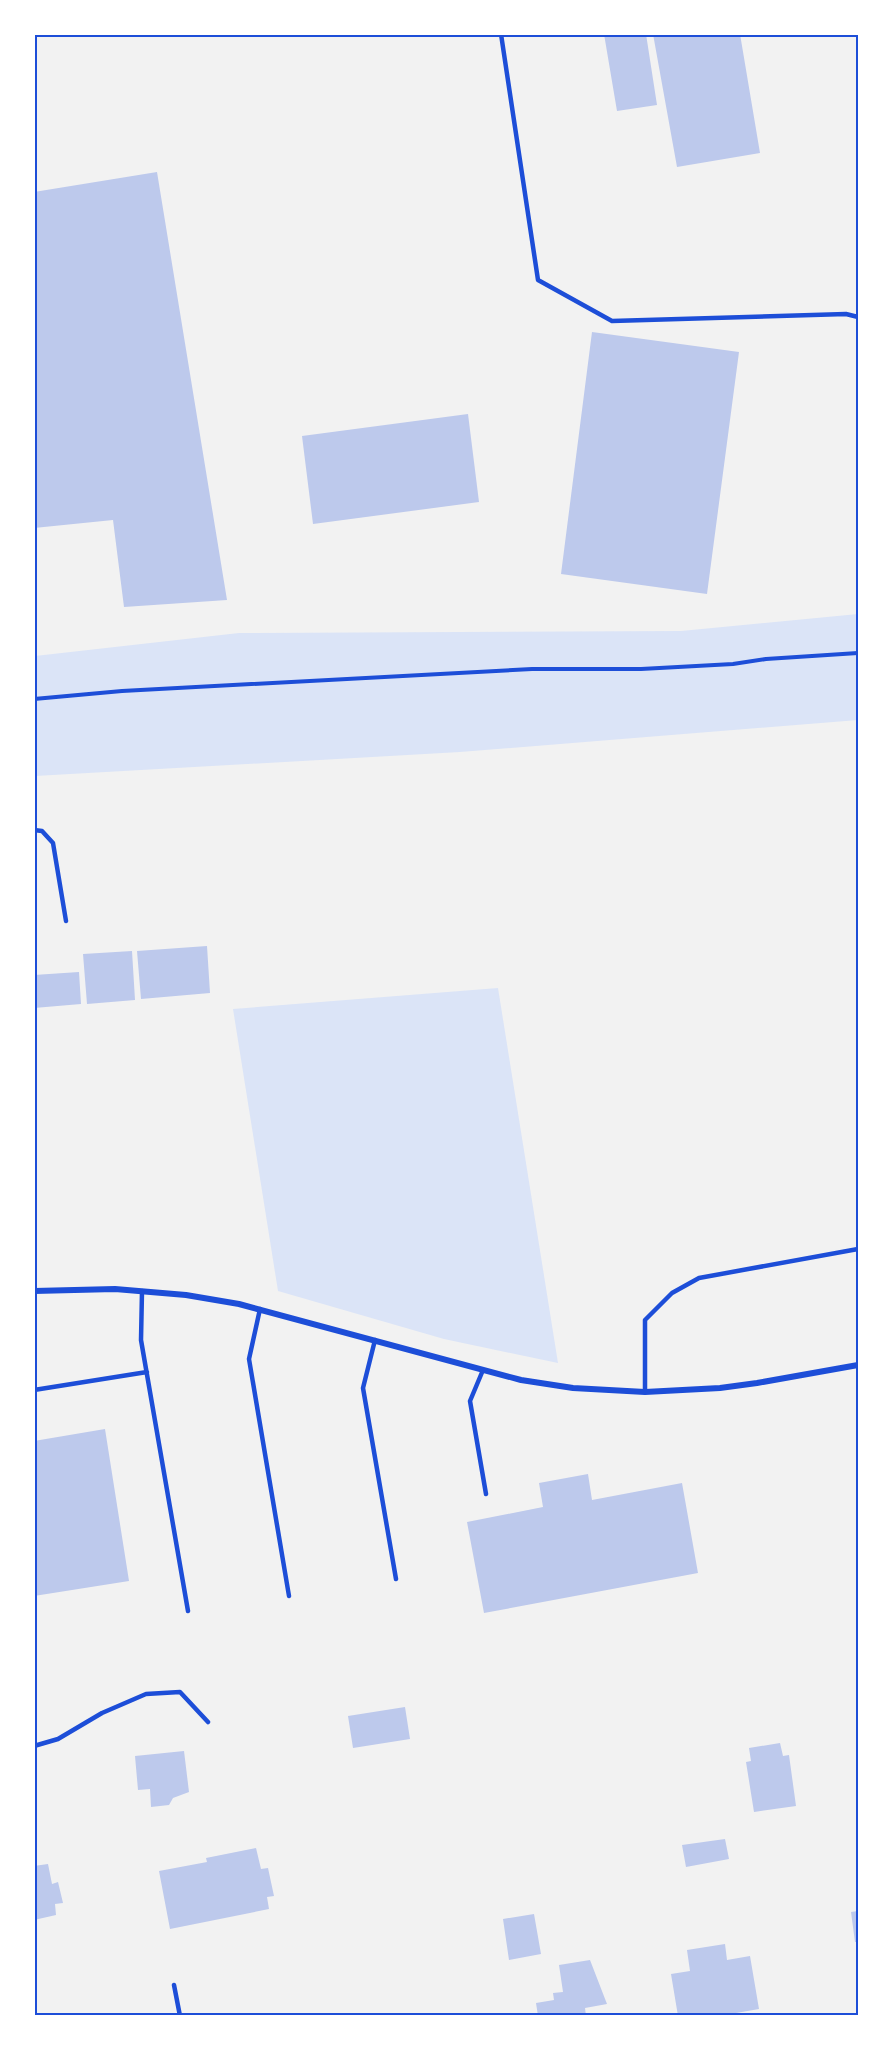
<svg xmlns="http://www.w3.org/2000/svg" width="893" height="2050" viewBox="0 0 893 2050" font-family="Overpass,sans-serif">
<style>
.green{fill:#dbe4f7}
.building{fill:#bdc9ec}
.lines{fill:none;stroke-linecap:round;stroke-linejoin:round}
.path{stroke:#1d4ed8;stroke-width:4}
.service{stroke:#1d4ed8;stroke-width:4.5}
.minor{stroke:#1d4ed8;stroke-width:6}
.neatline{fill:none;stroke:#1d4ed8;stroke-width:2}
</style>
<rect width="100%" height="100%" fill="#f2f2f2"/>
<path class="green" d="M 858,614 L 858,720 L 460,752 L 35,776 L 35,656 L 239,633 L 681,631 Z
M 498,988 L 558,1363 L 444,1339 L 278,1291 L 233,1009 Z"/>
<path class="building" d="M 604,34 L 646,34 L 657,105 L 617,111 Z
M 653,34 L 740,34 L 760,153 L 677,167 Z
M 157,172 L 227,600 L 124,607 L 113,520 L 34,528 L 34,192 Z
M 592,332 L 739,352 L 707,594 L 561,574 Z
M 468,414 L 479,502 L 313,524 L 302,436 Z
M 207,946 L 210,993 L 141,999 L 137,951 Z
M 132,951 L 135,1000 L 87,1004 L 83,954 Z
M 79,972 L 81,1004 L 34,1008 L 34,975 Z
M 105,1429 L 129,1581 L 34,1596 L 34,1441 Z
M 588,1474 L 592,1500 L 682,1483 L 698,1573 L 484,1613 L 467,1522 L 543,1507 L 539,1483 Z
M 405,1707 L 410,1739 L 353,1748 L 348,1716 Z
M 780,1743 L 783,1756 L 789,1755 L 796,1806 L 754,1812 L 746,1762 L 751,1761 L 749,1748 Z
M 184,1751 L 189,1792 L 173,1798 L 169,1805 L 151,1807 L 150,1789 L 138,1790 L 135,1756 Z
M 725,1839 L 729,1859 L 686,1867 L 682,1845 Z
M 256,1848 L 261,1869 L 268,1868 L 274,1896 L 267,1897 L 269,1909 L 170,1929 L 159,1871 L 207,1862 L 206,1858 Z
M 48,1864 L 52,1884 L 58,1882 L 63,1903 L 55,1904 L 56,1915 L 34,1920 L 34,1866 Z
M 858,1911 L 858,1942 L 855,1942 L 851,1912 Z
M 534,1914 L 541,1954 L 509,1960 L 503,1919 Z
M 725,1944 L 727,1960 L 750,1956 L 759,2009 L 719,2016 L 678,2016 L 671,1974 L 690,1971 L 687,1950 Z
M 590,1960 L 607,2004 L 585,2008 L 586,2016 L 538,2016 L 536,2003 L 554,2000 L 553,1993 L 563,1992 L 559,1965 Z"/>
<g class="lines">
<path class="path" d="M 34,699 L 122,691 L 532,669 L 641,669 L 733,664 L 766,659 L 858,653"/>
<path class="service" d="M 501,34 L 538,280 L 612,321 L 846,314 L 858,317
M 34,830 L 42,831 L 53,843 L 66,921
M 142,1291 L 141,1340 L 188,1611
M 260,1309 L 249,1359 L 289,1596
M 375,1340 L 363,1388 L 396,1579
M 483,1370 L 470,1401 L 486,1494
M 34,1390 L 147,1372
M 645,1392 L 645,1320 L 672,1293 L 699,1278 L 858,1249
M 34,1746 L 58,1739 L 102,1713 L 146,1694 L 180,1692 L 208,1722
M 174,1985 L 180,2016"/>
<path class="minor" d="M 34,1291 L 115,1289 L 186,1295 L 239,1304 L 521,1380 L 573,1388 L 645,1392 L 720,1388 L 757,1383 L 858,1365"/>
</g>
<rect width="893" height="2050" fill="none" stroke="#ffffff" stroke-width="72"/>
<rect x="36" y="36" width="821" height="1978" class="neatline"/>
</svg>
